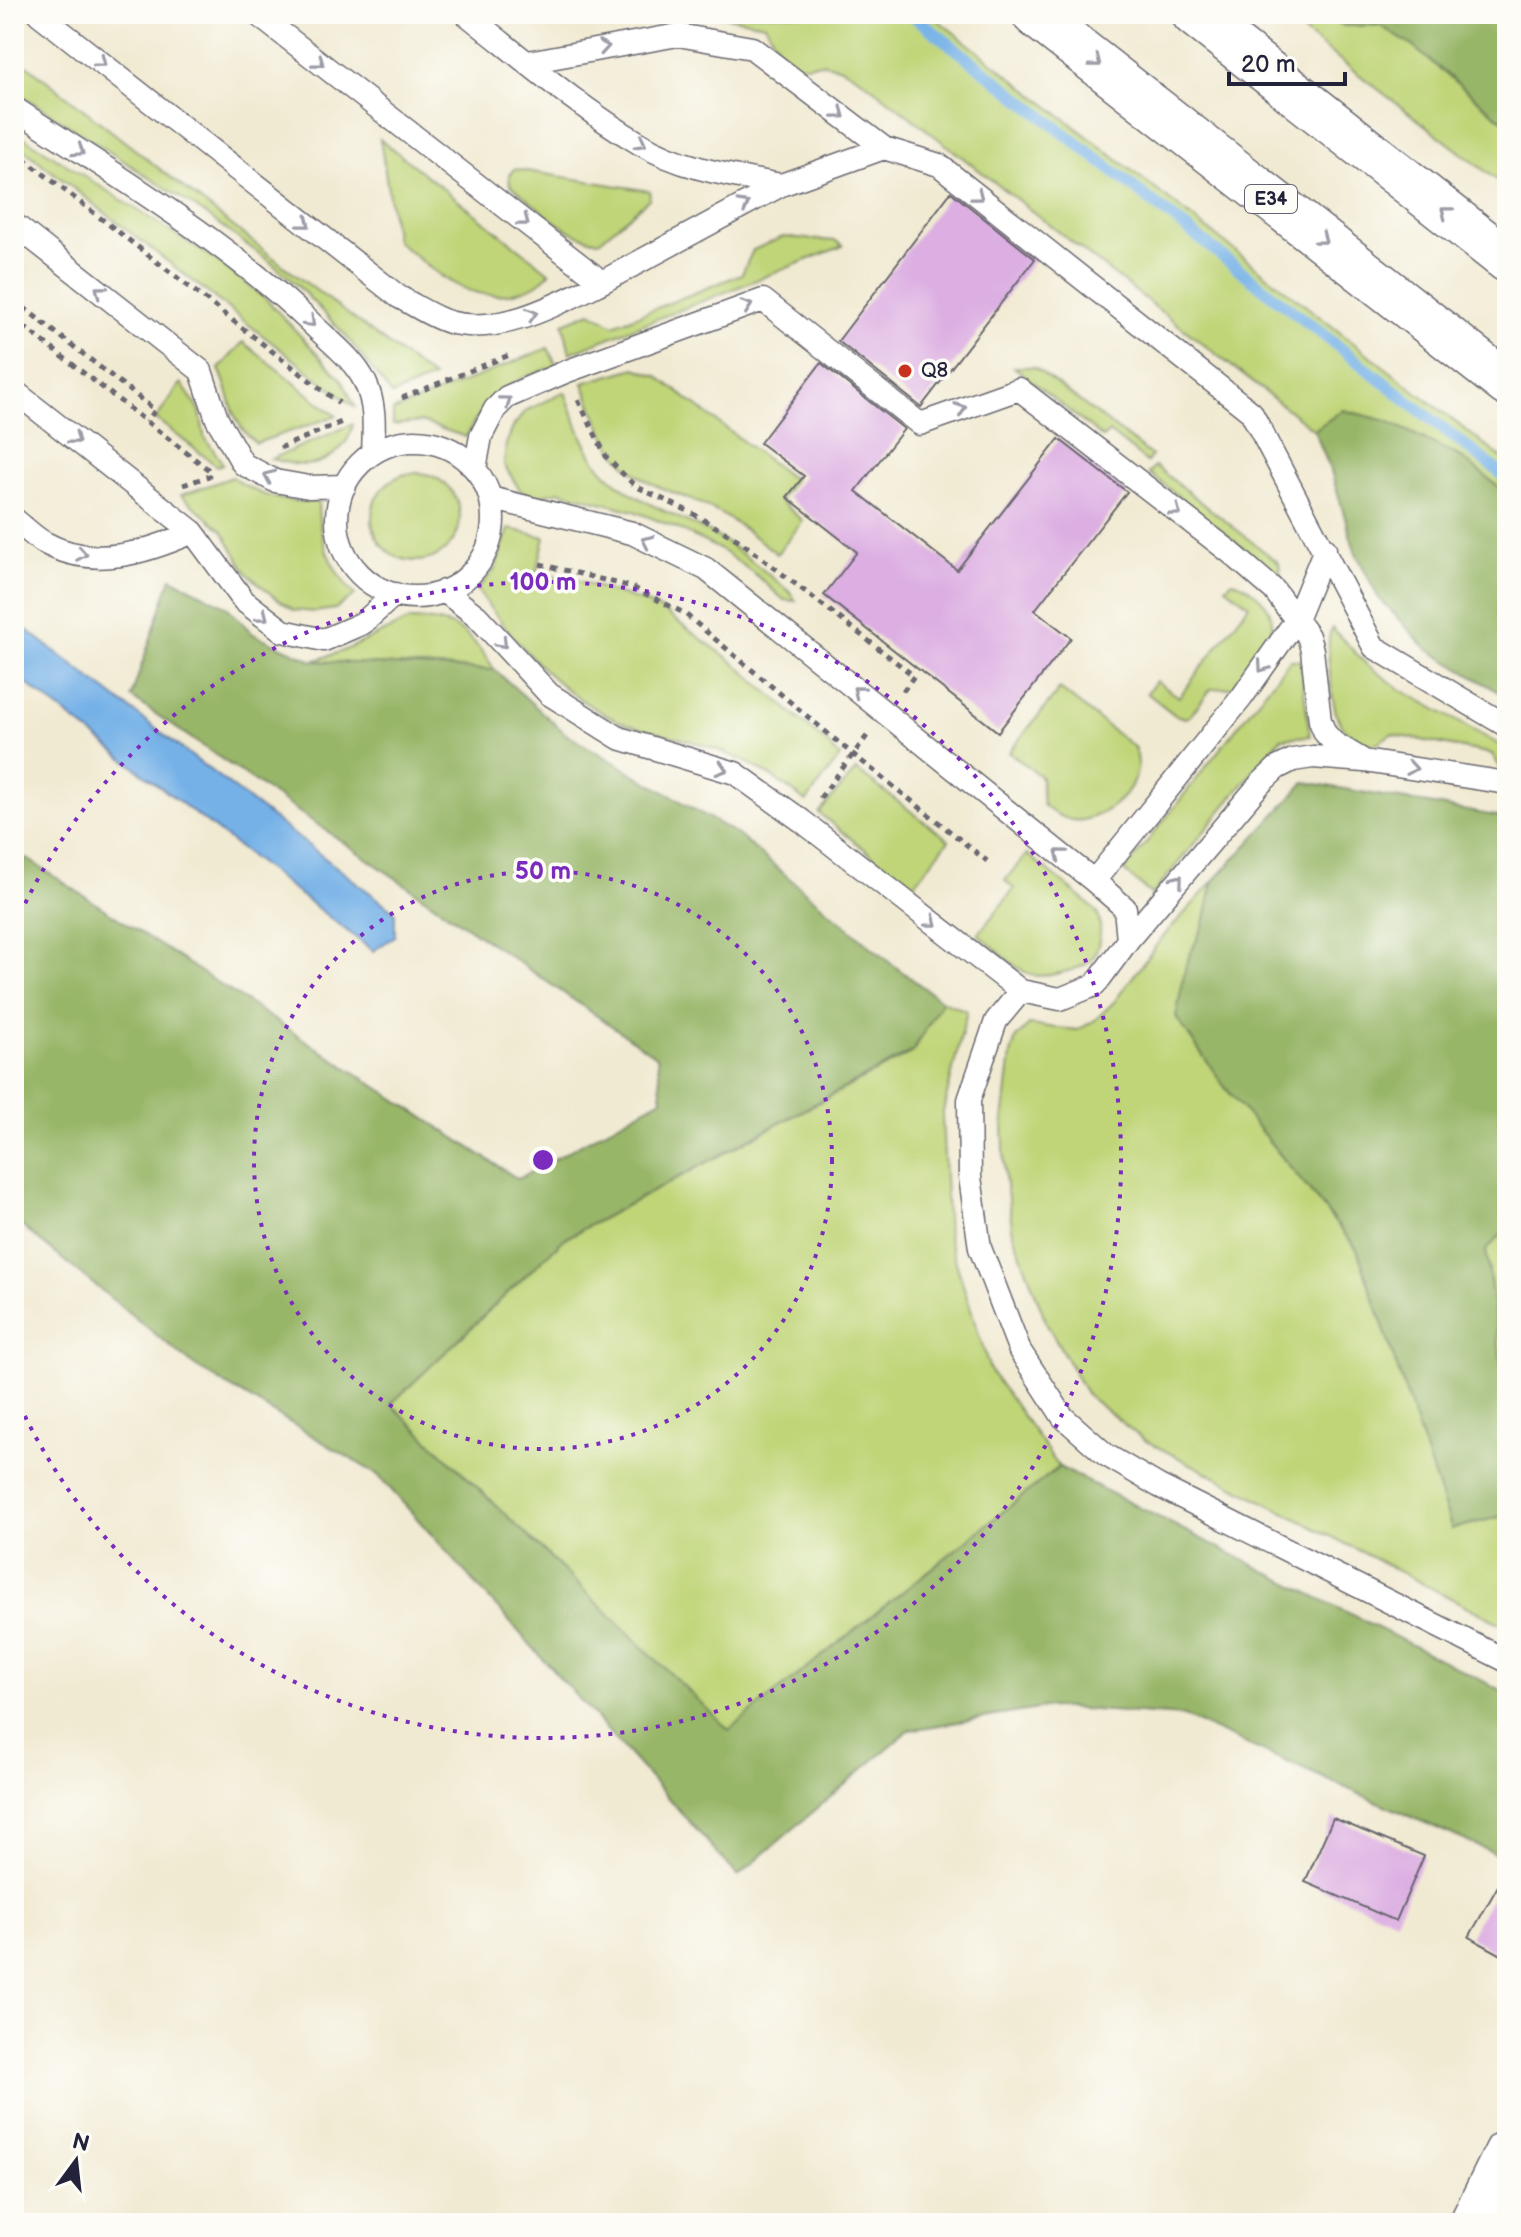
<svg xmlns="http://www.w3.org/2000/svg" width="1521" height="2237" viewBox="0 0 1521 2237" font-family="'Balsamiq Sans',sans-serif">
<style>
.green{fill:#c0d578;stroke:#717c5a;stroke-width:2}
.forest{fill:#98b668;stroke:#5d6c52;stroke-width:2}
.water{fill:#75b1e7;stroke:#4c6a91;stroke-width:2}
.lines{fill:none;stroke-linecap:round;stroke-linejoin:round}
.stream{stroke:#75b1e7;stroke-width:12}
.building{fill:#dcaee2}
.service-casing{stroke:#6a6870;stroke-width:25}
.minor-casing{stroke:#6a6870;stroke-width:47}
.motorway-casing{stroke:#6a6870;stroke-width:47}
.path{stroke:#6a6870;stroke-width:5;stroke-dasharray:6 6;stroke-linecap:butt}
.service{stroke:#fff;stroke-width:22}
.minor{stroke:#fff;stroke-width:44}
.motorway{stroke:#fff;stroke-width:44}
.oneway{stroke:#9c9ca7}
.ring{fill:none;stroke:#7b2cbf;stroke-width:4;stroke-dasharray:4 8}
.poi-dot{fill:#c8321e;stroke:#fdfcf7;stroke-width:3}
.labels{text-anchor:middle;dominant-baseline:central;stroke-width:7;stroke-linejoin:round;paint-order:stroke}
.shield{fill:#fdfcf7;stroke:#646373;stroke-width:2}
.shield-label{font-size:18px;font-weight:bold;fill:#22223b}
.poi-label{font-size:20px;fill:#22223b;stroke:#fdfcf7;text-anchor:start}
.centre{fill:#7b2cbf;stroke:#fdfcf7;stroke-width:4}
.ring-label{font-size:24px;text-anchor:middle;font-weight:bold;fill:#7b2cbf;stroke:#fdfcf7;stroke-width:7;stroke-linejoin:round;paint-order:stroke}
</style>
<rect width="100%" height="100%" fill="#fdfcf7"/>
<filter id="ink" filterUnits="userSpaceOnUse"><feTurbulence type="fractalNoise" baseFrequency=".0125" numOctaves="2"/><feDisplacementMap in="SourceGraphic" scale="16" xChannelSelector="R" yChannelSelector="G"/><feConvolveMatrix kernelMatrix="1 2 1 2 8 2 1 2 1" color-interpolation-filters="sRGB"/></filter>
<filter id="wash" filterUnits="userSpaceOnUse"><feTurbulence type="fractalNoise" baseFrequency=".006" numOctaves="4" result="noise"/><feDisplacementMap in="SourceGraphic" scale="32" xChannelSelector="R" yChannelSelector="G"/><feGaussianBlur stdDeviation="1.8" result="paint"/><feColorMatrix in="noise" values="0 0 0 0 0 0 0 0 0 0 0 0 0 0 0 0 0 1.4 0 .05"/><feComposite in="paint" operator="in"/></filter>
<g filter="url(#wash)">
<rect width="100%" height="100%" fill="#f1ead2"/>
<path class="green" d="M 711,14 L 930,14 L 1507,462 L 1507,493 L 1459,456 L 1343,410 L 1314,430 L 864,81 L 842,68 L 822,63 L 795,66 L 785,61 L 765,24 Z
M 1280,14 L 1324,14 L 1344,26 L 1379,25 L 1411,45 L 1507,124 L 1507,188 Z
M 14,55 L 289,270 L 433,378 L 392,395 L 345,335 L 295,283 L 269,261 L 201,211 L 14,90 Z
M 14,131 L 217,261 L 265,298 L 342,380 L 356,408 L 14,142 Z
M 380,139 L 550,273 C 540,283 532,288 518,292 C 466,306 435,270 396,241 Z
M 514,169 L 650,191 L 649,199 L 599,241 C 563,235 538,207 510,184 L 509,175 Z
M 783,237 L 836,241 L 843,246 L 570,353 L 563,323 L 591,312 L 614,325 L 742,274 L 753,250 Z
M 243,342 L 336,416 L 256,443 C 227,419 234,399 219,369 Z
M 548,348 L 557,366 C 509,381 489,390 466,437 L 421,422 L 393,425 L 393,411 Z
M 1014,367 L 1034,367 L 1152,456 L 1147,462 L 1109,432 L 1103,438 Z
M 635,368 L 657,376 L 794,480 L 779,500 L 803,521 L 777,554 C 757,538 738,523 716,511 C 685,494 646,489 622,461 C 603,439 594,410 583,383 Z
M 181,383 L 200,411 L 204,436 L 223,464 L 217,466 L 156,419 Z
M 565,392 C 575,417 583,448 602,469 C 632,502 674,513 712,534 C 740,550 765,572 790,592 L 796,601 L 784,600 L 755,574 L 721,550 L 679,529 L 634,511 L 586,498 L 559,491 L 534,497 L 520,490 L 504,465 L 506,444 L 514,425 L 527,410 Z
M 353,424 C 350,446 326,466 303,465 C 292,465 282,461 271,459 Z
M 1155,466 L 1279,563 L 1281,578 L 1149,473 Z
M372 517a44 44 0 1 1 88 0a44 44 0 1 1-88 0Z
M 232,477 C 259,497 285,503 318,502 C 318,539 330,569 355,595 L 335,609 L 314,612 L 294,610 L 272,595 L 247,573 L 222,530 L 181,495 Z
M 509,529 L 545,537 L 536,574 L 574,579 L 657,607 L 732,661 L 829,745 L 840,757 L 806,802 C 766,769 730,751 680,738 C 657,732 632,728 610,717 C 553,688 514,641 477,590 L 495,569 Z
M 1232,581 C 1243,583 1249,588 1258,596 C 1292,626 1257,659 1237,687 L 1211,689 L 1190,716 L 1185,718 L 1175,715 L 1147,693 L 1156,681 L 1179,697 L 1249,605 L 1226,587 Z
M 410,620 C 458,620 468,631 495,670 L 313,661 L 343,651 Z
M 1332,628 L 1366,664 L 1400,689 L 1507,749 L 1507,770 L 1501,769 L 1492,754 L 1391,734 L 1374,745 C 1362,742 1345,734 1339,721 C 1332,707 1324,641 1332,628 Z
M 1290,660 L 1300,660 L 1310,736 L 1281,738 L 1152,895 L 1124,871 Z
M 1060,689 L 1135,748 C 1147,782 1115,812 1083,820 C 1070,823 1052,813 1043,805 L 1041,777 L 1009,752 Z
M 856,770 L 949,840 L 912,887 L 819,813 Z
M 1027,854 C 1038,864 1093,904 1097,913 C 1103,925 1100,951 1090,961 C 1081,970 1044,978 1032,975 C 1015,970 992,945 978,934 L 1014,889 L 1005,880 Z
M 1213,882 L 1204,924 L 1186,964 L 1224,1086 L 1357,1249 L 1452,1529 L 1507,1515 L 1507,1627 L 1144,1440 L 1087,1395 L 1047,1324 L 1013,1234 L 1005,1177 L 1003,1121 L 1011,1054 L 1016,1038 L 1029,1025 L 1078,1030 L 1095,1020 L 1114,1002 L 1161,939 Z
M 942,1001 L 967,1011 L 942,1116 L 948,1237 L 990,1370 L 1059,1467 L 729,1731 L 391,1404 L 564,1239 L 913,1052 Z
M 1507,1229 L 1507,1408 L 1486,1250 Z"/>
<path class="forest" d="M 1324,14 L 1507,14 L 1507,124 L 1411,45 L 1379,25 L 1344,26 Z
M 1343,410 L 1387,421 L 1459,456 L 1507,493 L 1507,697 L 1427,649 L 1378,597 L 1355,551 L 1331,471 L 1314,430 Z
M 171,578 L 226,606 L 253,634 L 313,661 L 495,670 L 566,734 L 738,835 L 889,962 L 942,1001 L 913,1051 L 564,1239 L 391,1404 L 729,1730 L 1059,1467 L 1507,1693 L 1507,1859 L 1183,1716 L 1050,1707 L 909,1730 L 738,1876 L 378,1475 L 195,1366 L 14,1220 L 14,874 L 26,858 L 518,1179 L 662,1099 L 657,1057 L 131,697 Z
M 1305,782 L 1507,818 L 1507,1229 L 1486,1250 L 1507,1408 L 1507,1515 L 1452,1529 L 1357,1249 L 1224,1086 L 1176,1017 L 1186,964 L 1204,924 L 1213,882 Z"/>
<path class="water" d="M 14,620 L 395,912 L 395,936 L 373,951 L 14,674 Z"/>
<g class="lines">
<path class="stream" d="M 911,14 L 1507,478"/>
</g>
<g id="blocks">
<path class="building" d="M 951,192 L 1035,259 L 921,407 L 838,341 Z
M 821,363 L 904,429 L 856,491 L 957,570 L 1059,439 L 1127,492 L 1035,610 L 1071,638 L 998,732 L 824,595 L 857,552 L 787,497 L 804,476 L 760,443 Z
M 1333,1818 L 1424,1856 L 1396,1921 L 1305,1882 Z
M 1507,1870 L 1507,1958 L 1469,1937 Z"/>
</g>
</g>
<g filter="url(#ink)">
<use href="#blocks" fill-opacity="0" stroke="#6a6870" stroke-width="2"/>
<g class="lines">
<g class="service-casing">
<path id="service" d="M 39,14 L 399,297 C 415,305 432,317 449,322 C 501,336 558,304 602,282
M 257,14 L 602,282 L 781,185 L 884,148 L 939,165 L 1251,412 L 1374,647 L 1507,726
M 466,14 C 522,58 578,107 639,143 C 682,169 733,176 781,185
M 528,62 L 678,35 L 752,48 L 884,148
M 14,108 C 117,176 222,238 311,323 C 329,341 354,359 365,382 C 376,405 374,428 373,453
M 14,224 L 201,371 L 217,419 L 243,464 L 275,481 L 309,487 L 345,486
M 14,391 L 193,532 L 244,601 L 283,631 L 324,640 L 363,623 L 395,594
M337 519a78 78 0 1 1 156 0a78 78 0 1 1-156 0Z
M 475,469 L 481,436 L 495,409 L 507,397 L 565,372 L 763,300 L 920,424 L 1019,389 L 1230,552 L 1274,590 L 1308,636 L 1312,650 L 1320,721 L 1325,733 L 1334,743 L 1364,761
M 490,498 L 632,533 L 706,569 L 1094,881 L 1242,697 L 1296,620 L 1325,549
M 14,519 C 23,526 33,536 43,542 C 93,570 145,553 193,532
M 444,591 L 477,616 L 549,694 L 619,738 L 735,773 L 802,821 L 1021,991 L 1060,999 L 1095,985 L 1128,940 L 1125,908 L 1094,881
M 1128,940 L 1260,784 L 1277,768 L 1293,760 L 1313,757 L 1364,761 L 1507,783
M 1021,991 L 996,1021 L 969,1100 L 970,1177 L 980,1248 L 1020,1351 L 1063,1417 L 1106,1455 L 1159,1486 L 1507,1661"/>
</g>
<g class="minor-casing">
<path id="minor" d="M 1472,2223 L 1507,2152"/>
</g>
<g class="motorway-casing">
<path id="motorway" d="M 1034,14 L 1507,384
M 1194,14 L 1507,260"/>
</g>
<path class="path" d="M 14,151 L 339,403
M 14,300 L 155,410 L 147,422
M 14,319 L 209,470
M 402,398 L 512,354
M 578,400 L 607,458 L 635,486 L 690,512 L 740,541 L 914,676 L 903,691
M 280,448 L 344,421
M 183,485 L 215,474
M 540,564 L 632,587 L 684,613 L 844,747 L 987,861
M 820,798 L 867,736"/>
<use href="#service" class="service"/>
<use href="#minor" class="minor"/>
<use href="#motorway" class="motorway"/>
</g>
<defs><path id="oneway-chevron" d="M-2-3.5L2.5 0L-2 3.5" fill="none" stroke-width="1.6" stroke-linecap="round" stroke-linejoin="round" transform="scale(2)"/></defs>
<g class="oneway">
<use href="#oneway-chevron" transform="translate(604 47) rotate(-9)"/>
<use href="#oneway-chevron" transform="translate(101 62) rotate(38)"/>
<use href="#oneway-chevron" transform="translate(319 62) rotate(38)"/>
<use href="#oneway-chevron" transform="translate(1096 62) rotate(38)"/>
<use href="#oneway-chevron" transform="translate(840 114) rotate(37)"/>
<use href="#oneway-chevron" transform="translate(641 143) rotate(29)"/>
<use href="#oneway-chevron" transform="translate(79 151) rotate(33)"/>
<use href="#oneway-chevron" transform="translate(978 196) rotate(38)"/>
<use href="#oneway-chevron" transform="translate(744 205) rotate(-29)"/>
<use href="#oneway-chevron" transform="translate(1446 212) rotate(-142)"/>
<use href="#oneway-chevron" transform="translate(524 221) rotate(38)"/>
<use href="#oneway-chevron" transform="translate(305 223) rotate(38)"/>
<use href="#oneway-chevron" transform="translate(1322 239) rotate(38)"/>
<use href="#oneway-chevron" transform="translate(100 291) rotate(-142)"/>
<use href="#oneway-chevron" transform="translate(747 306) rotate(-20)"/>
<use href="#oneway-chevron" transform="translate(532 314) rotate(-16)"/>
<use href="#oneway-chevron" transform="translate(310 322) rotate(44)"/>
<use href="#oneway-chevron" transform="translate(506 401) rotate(-37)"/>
<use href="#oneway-chevron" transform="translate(961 409) rotate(-19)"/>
<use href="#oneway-chevron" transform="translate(75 439) rotate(38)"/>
<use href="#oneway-chevron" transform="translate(269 476) rotate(-156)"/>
<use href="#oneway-chevron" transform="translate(1176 511) rotate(37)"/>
<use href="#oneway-chevron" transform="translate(647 541) rotate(-155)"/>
<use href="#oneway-chevron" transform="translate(82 554) rotate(10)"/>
<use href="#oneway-chevron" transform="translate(263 616) rotate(38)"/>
<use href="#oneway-chevron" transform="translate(502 643) rotate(47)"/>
<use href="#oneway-chevron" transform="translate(1263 667) rotate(125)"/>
<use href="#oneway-chevron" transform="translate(858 691) rotate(-141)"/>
<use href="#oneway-chevron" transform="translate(1412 768) rotate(9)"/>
<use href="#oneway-chevron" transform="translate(722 769) rotate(17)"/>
<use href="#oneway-chevron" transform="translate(1060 854) rotate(-141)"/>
<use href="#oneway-chevron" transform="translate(1178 880) rotate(-50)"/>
<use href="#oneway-chevron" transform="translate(932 922) rotate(38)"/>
</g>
</g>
<g class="ring">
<circle cx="543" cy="1160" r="289"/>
<path d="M15 925A578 578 0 1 1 15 1395"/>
</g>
<circle class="poi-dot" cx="905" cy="371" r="8"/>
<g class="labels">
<rect class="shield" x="1245" y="185" width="52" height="28" rx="6"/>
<g class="shield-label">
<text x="1271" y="199">E34</text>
</g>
<g class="poi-label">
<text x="921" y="371">Q8</text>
</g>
</g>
<circle cx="543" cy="1160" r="12" class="centre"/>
<g class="ring-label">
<text x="543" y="590">100 m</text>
<text x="543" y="879">50 m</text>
</g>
<rect width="1521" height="2237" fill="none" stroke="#fdfcf7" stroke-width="48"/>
<g transform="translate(76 2161) rotate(15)" stroke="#fdfcf7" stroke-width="6" paint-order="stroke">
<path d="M0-6L14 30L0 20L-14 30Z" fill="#22223b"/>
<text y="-12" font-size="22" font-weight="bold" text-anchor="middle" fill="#22223b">N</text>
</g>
<path d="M1229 72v12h116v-12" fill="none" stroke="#22223b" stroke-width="4"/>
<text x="1241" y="72" font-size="24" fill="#22223b" stroke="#fdfcf7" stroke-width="6" paint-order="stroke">20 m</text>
</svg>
